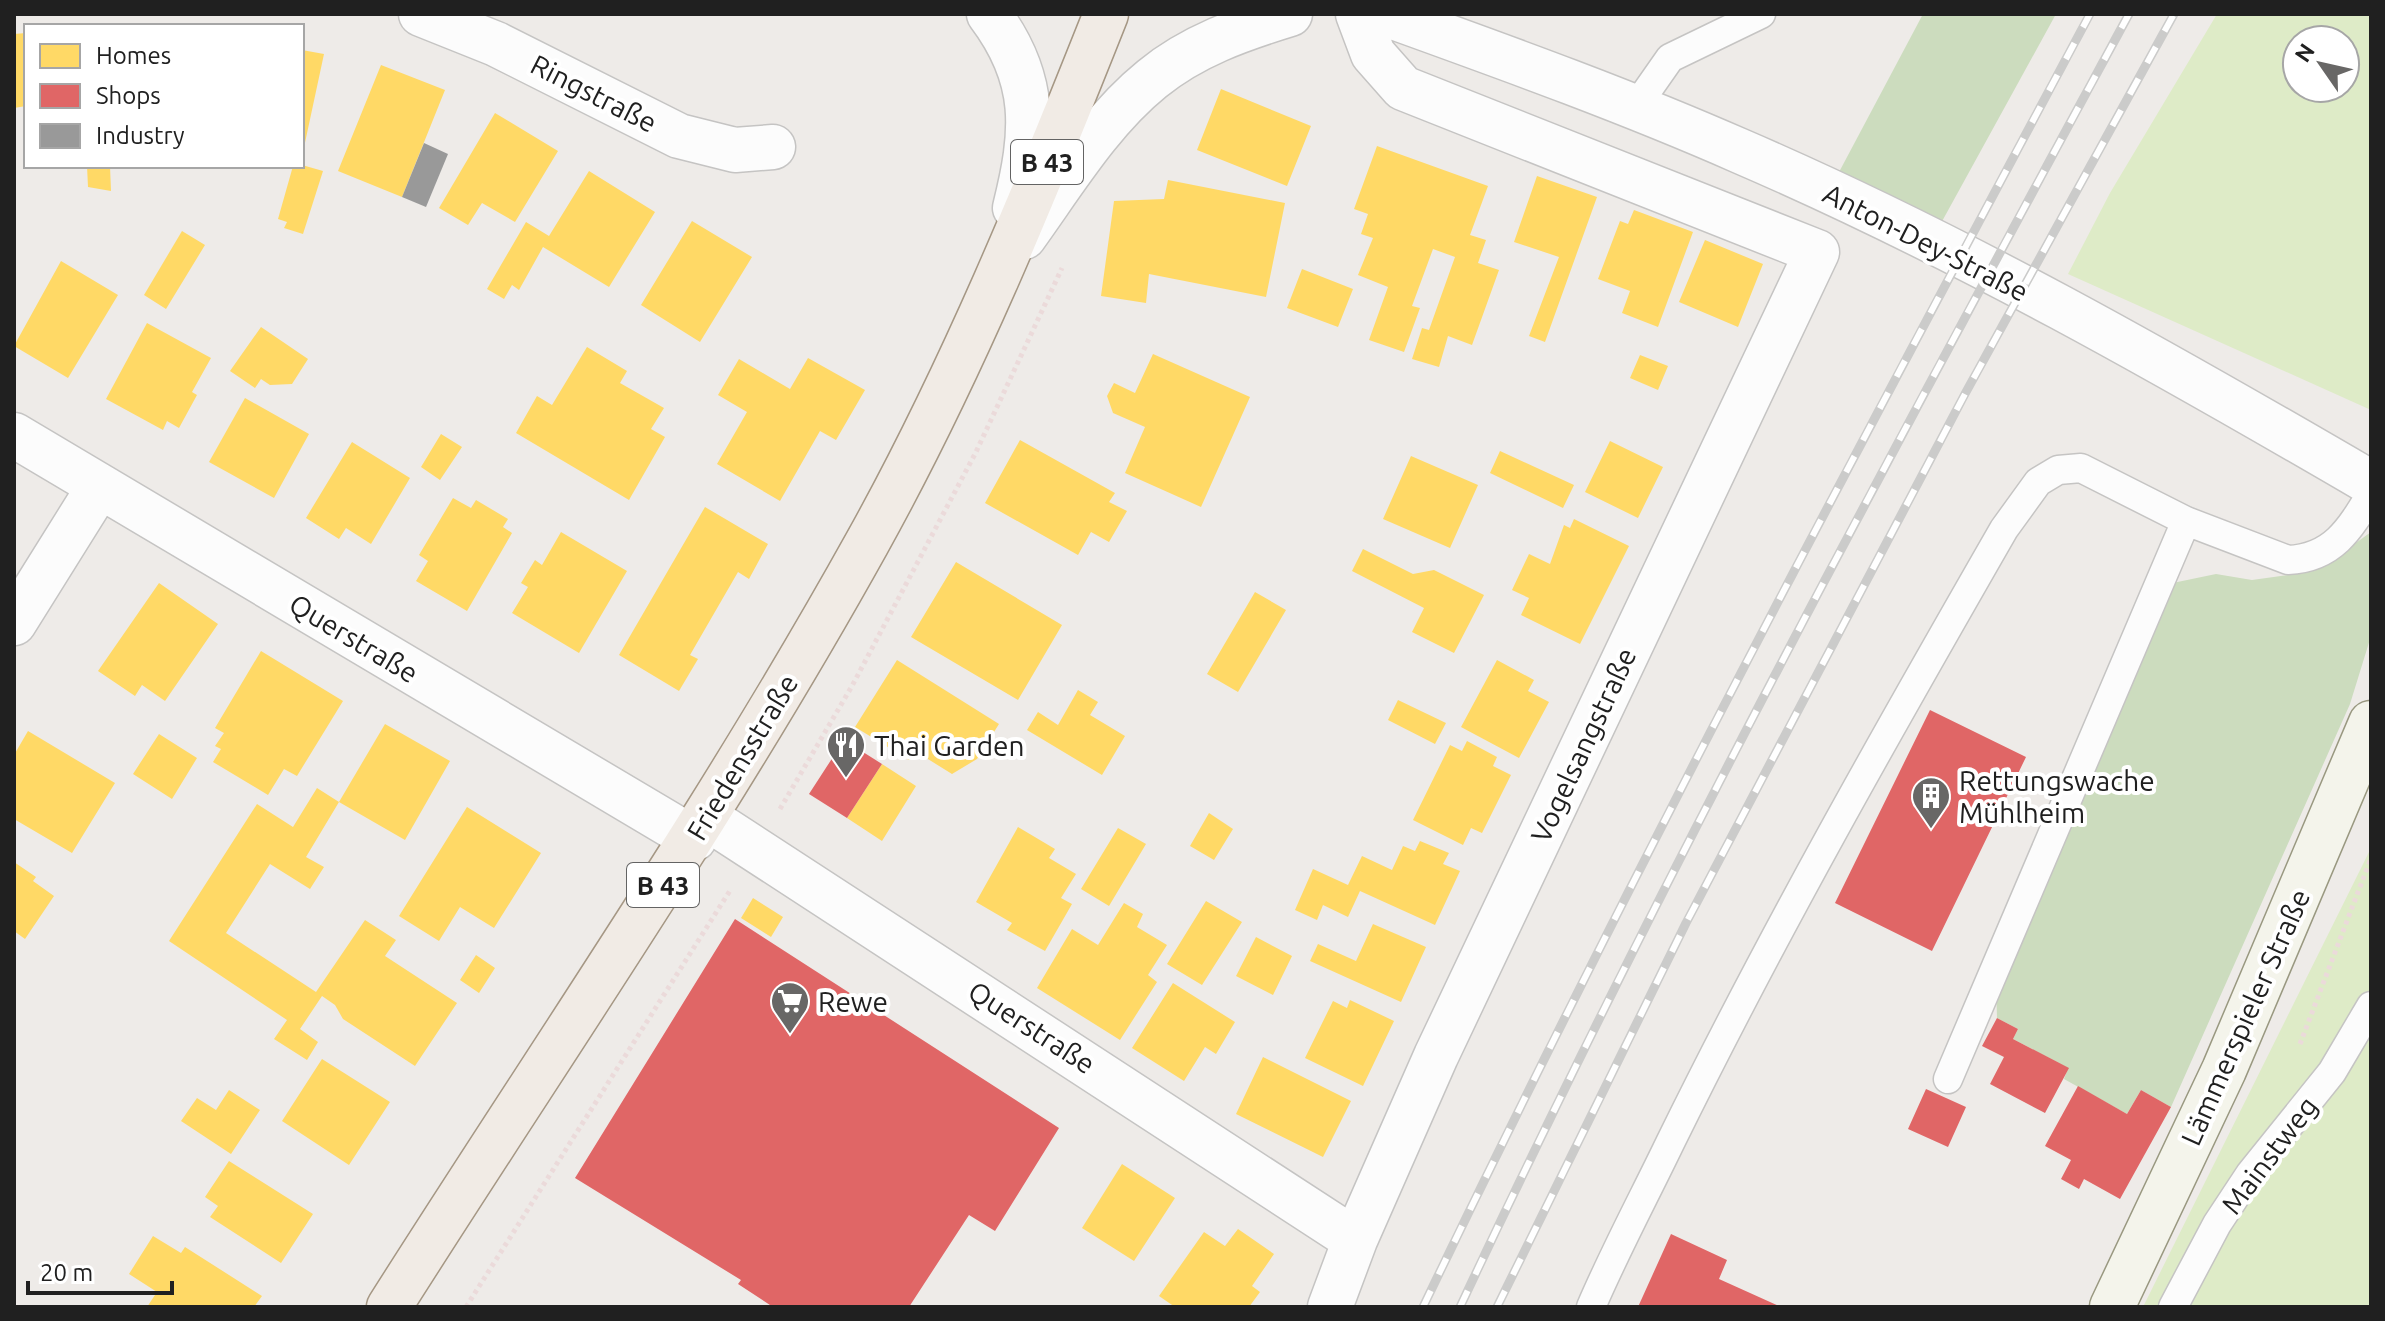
<svg xmlns="http://www.w3.org/2000/svg" width="2385" height="1321" viewBox="0 0 2385 1321" font-family="Ubuntu,sans-serif">
<style>
.grass{fill:#deebc7;fill-rule:evenodd}
.forest{fill:#ccdcbe}
.homes{fill:#ffd966}
.shops{fill:#e06666}
.industry{fill:#999}
.lines{fill:none;stroke-linecap:round;stroke-linejoin:round}
.service-casing{stroke:#c5c4c3;stroke-width:31}
.minor-casing{stroke:#c5c4c3;stroke-width:47}
.secondary-casing{stroke:#999880;stroke-width:47}
.primary-casing{stroke:#a59784;stroke-width:47}
.path{stroke:#ebdada;stroke-width:5;stroke-dasharray:4 4;stroke-linecap:butt}
.service{stroke:#fcfcfc;stroke-width:28}
.minor{stroke:#fcfcfc;stroke-width:44}
.secondary{stroke:#f4f4eb;stroke-width:44}
.primary{stroke:#f1ebe5;stroke-width:44}
.rail-casing{stroke:#cbcbca;stroke-width:9}
.rail{stroke:#fff;stroke-width:6;stroke-dasharray:18;stroke-linecap:butt}
.labels{text-anchor:middle;dominant-baseline:central;stroke-width:8;stroke-linejoin:round;paint-order:stroke}
.shield{fill:#fff;stroke:#636363;stroke-width:2}
.shield-label{font-size:26px;font-weight:bold;fill:#202020}
.street-label{font-size:28px;fill:#202020;stroke:#fff}
.poi-label{font-size:28px;fill:#202020;stroke:#fff;text-anchor:start}
</style>
<rect width="100%" height="100%" fill="#eeebe8"/>
<path class="grass" d="M 2217,14 L 2371,14 L 2371,410 L 2068,274 L 2110,193 ZM 2297,40 L 2345,40 L 2345,88 L 2297,88 Z
M 2371,848 L 2371,1307 L 2143,1307 Z"/>
<path class="forest" d="M 1923,14 L 2056,14 L 1940,225 L 1838,174 Z
M 2371,532 L 2371,636 L 2350,704 L 2171,1107 L 2141,1090 L 2127,1114 L 2064,1079 L 2068,1068 L 2013,1039 L 2018,1029 L 1997,1018 L 1996,982 L 2163,585 L 2216,574 L 2252,580 L 2303,573 L 2321,568 Z"/>
<path class="homes" d="M 26,33 L 26,106 L 14,108 L 14,34 Z
M 302,50 L 324,54 L 303,152 L 302,152 Z
M 381,65 L 445,90 L 402,197 L 338,171 Z
M 1221,89 L 1311,126 L 1287,186 L 1197,150 Z
M 495,113 L 558,151 L 515,222 L 482,203 L 468,225 L 439,208 Z
M 1377,146 L 1488,186 L 1470,235 L 1486,240 L 1478,263 L 1499,270 L 1472,345 L 1448,336 L 1439,367 L 1412,359 L 1422,328 L 1429,330 L 1455,257 L 1433,249 L 1412,306 L 1420,308 L 1404,352 L 1369,340 L 1388,287 L 1358,275 L 1373,238 L 1361,234 L 1368,214 L 1354,209 Z
M 302,165 L 323,171 L 303,234 L 284,228 L 287,222 L 278,219 L 293,166 Z
M 87,166 L 110,166 L 111,191 L 88,187 Z
M 589,171 L 655,212 L 609,287 L 543,247 L 519,290 L 512,285 L 504,299 L 487,289 L 526,222 L 549,236 Z
M 1537,176 L 1597,197 L 1545,342 L 1529,336 L 1559,257 L 1514,242 Z
M 1168,180 L 1285,203 L 1266,297 L 1149,274 L 1146,303 L 1101,296 L 1114,201 L 1164,199 Z
M 1634,210 L 1693,232 L 1658,327 L 1622,313 L 1630,291 L 1598,279 L 1620,221 L 1628,224 Z
M 692,221 L 752,257 L 700,342 L 641,305 Z
M 182,231 L 205,245 L 166,309 L 144,295 Z
M 1705,240 L 1763,264 L 1738,327 L 1679,302 Z
M 61,261 L 118,295 L 68,378 L 14,346 Z
M 1302,269 L 1353,289 L 1338,327 L 1287,308 Z
M 147,323 L 211,358 L 192,392 L 197,395 L 179,428 L 167,421 L 163,430 L 106,399 Z
M 261,327 L 308,359 L 292,384 L 270,385 L 261,379 L 255,388 L 230,371 Z
M 587,347 L 627,371 L 620,383 L 664,408 L 651,429 L 665,437 L 629,500 L 516,433 L 537,396 L 552,405 Z
M 1153,354 L 1250,397 L 1201,507 L 1125,473 L 1145,427 L 1113,413 L 1107,396 L 1114,383 L 1135,393 Z
M 1640,355 L 1668,366 L 1658,390 L 1630,378 Z
M 808,358 L 865,390 L 836,440 L 820,431 L 780,501 L 717,464 L 747,412 L 718,395 L 739,359 L 790,389 Z
M 245,398 L 309,434 L 274,498 L 209,462 Z
M 441,434 L 462,447 L 440,480 L 421,467 Z
M 1020,440 L 1115,493 L 1109,502 L 1127,511 L 1109,542 L 1091,532 L 1078,555 L 985,503 Z
M 1610,441 L 1663,467 L 1638,518 L 1585,492 Z
M 352,442 L 410,478 L 371,544 L 346,528 L 339,539 L 306,518 Z
M 1500,451 L 1574,485 L 1563,508 L 1490,473 Z
M 1411,456 L 1478,485 L 1450,548 L 1383,519 Z
M 453,498 L 471,508 L 476,500 L 508,519 L 503,527 L 512,533 L 467,611 L 416,581 L 428,561 L 419,555 Z
M 705,507 L 768,544 L 749,579 L 738,572 L 690,655 L 698,659 L 679,691 L 619,655 Z
M 1574,519 L 1629,546 L 1580,644 L 1521,615 L 1529,598 L 1512,590 L 1529,554 L 1550,564 L 1564,525 L 1570,528 Z
M 561,532 L 627,571 L 579,653 L 512,613 L 528,587 L 521,583 L 535,560 L 542,565 Z
M 1363,549 L 1413,574 L 1434,570 L 1484,595 L 1454,653 L 1412,632 L 1424,608 L 1352,571 Z
M 956,562 L 1062,625 L 1018,700 L 911,637 Z
M 159,583 L 218,624 L 165,701 L 142,685 L 135,696 L 98,671 Z
M 1255,592 L 1286,610 L 1238,692 L 1207,674 Z
M 261,651 L 343,701 L 297,776 L 284,769 L 268,795 L 213,762 L 221,749 L 215,746 L 224,733 L 215,728 Z
M 897,660 L 999,724 L 977,759 L 952,774 L 915,751 L 909,760 L 855,727 Z
M 1497,660 L 1534,680 L 1528,691 L 1549,702 L 1519,758 L 1461,727 Z
M 1078,690 L 1098,702 L 1090,715 L 1125,736 L 1102,775 L 1027,730 L 1038,712 L 1058,725 Z
M 1398,700 L 1446,723 L 1435,744 L 1388,720 Z
M 385,724 L 450,761 L 405,840 L 339,802 Z
M 28,731 L 115,783 L 72,853 L 14,819 L 14,755 Z
M 159,734 L 197,758 L 172,799 L 133,774 Z
M 1467,741 L 1497,757 L 1493,766 L 1511,775 L 1482,833 L 1471,828 L 1463,845 L 1413,820 L 1450,745 L 1462,751 Z
M 882,764 L 916,786 L 882,841 L 847,818 Z
M 317,788 L 339,802 L 306,857 L 324,867 L 310,889 L 270,864 L 226,933 L 316,992 L 365,920 L 396,940 L 385,956 L 457,1003 L 415,1066 L 343,1019 L 335,1005 L 322,996 L 300,1029 L 318,1042 L 307,1060 L 274,1039 L 287,1020 L 169,941 L 257,804 L 293,827 Z
M 467,807 L 541,853 L 494,928 L 460,907 L 439,941 L 399,916 Z
M 1209,813 L 1233,829 L 1214,860 L 1190,846 Z
M 1018,827 L 1055,849 L 1049,858 L 1076,874 L 1061,898 L 1072,904 L 1045,951 L 1007,930 L 1012,923 L 976,902 Z
M 1118,828 L 1146,844 L 1109,906 L 1081,889 Z
M 1420,841 L 1449,853 L 1443,864 L 1460,871 L 1435,925 L 1360,891 L 1348,917 L 1323,905 L 1317,920 L 1295,910 L 1313,869 L 1348,885 L 1362,856 L 1392,870 L 1403,846 L 1415,851 Z
M 14,862 L 36,877 L 33,881 L 54,896 L 25,939 L 14,931 Z
M 753,898 L 783,917 L 771,937 L 741,918 Z
M 1206,901 L 1242,922 L 1202,985 L 1167,964 Z
M 1124,903 L 1143,914 L 1137,927 L 1167,945 L 1148,975 L 1157,982 L 1120,1040 L 1037,988 L 1072,929 L 1098,945 Z
M 1373,924 L 1426,947 L 1401,1002 L 1310,961 L 1318,944 L 1356,961 Z
M 1256,937 L 1292,956 L 1273,995 L 1236,976 Z
M 476,955 L 495,968 L 479,993 L 460,980 Z
M 1173,983 L 1235,1022 L 1216,1054 L 1205,1047 L 1184,1081 L 1132,1048 Z
M 1350,1000 L 1394,1021 L 1363,1086 L 1305,1058 L 1333,1001 L 1347,1008 Z
M 1263,1057 L 1351,1101 L 1323,1157 L 1236,1114 Z
M 322,1059 L 390,1102 L 349,1165 L 282,1121 Z
M 229,1090 L 260,1110 L 231,1154 L 181,1121 L 197,1098 L 216,1110 Z
M 229,1161 L 313,1214 L 281,1263 L 210,1217 L 218,1206 L 205,1197 Z
M 1122,1164 L 1175,1198 L 1134,1261 L 1082,1228 Z
M 1238,1229 L 1274,1254 L 1252,1286 L 1260,1292 L 1249,1307 L 1175,1307 L 1159,1296 L 1204,1232 L 1225,1246 Z
M 153,1236 L 181,1253 L 185,1247 L 262,1296 L 254,1307 L 147,1307 L 157,1292 L 129,1274 Z"/>
<path class="shops" d="M 1930,710 L 2026,757 L 1932,951 L 1835,903 Z
M 844,740 L 882,764 L 847,818 L 809,794 Z
M 735,919 L 1059,1128 L 995,1231 L 969,1215 L 909,1307 L 773,1307 L 738,1284 L 741,1280 L 575,1178 Z
M 1997,1018 L 2018,1029 L 2013,1039 L 2069,1068 L 2045,1113 L 1990,1084 L 2004,1057 L 1982,1046 Z
M 2078,1086 L 2127,1114 L 2141,1090 L 2171,1107 L 2120,1199 L 2084,1179 L 2079,1189 L 2061,1179 L 2071,1160 L 2045,1146 Z
M 1926,1089 L 1966,1107 L 1948,1147 L 1908,1129 Z
M 1671,1234 L 1727,1260 L 1719,1279 L 1781,1307 L 1638,1307 Z"/>
<path class="industry" d="M 424,143 L 448,154 L 426,207 L 402,197 Z"/>
<g class="lines">
<g class="service-casing">
<path id="service" d="M 1635,108 L 1670,58 L 1761,14
M 1948,1079 L 2186,521
M 1591,1307 C 1615,1251 1644,1197 1670,1143 C 1773,933 1888,731 2004,529 L 2038,482 L 2058,470 L 2081,468 L 2186,521 L 2288,560 C 2333,558 2350,529 2371,494
M 2173,1307 L 2217,1224 L 2250,1174 L 2332,1072 L 2371,1006"/>
</g>
<g class="minor-casing">
<path id="minor" d="M 421,14 L 496,44 L 679,136 L 735,150 L 773,147
M 989,14 C 1038,79 1034,132 1015,208
M 1385,14 C 1504,57 1624,100 1740,151 C 1958,245 2167,364 2371,483
M 1024,237 C 1063,183 1100,121 1152,79 C 1192,46 1241,29 1290,14
M 14,435 L 694,839
M 14,623 L 99,487
M 707,818 L 1355,1240
M 1330,1307 L 1355,1240 L 1436,1056 L 1817,252 L 1403,88 L 1373,54 L 1358,14"/>
</g>
<g class="secondary-casing">
<path id="secondary" d="M 2112,1307 L 2224,1070 L 2371,723"/>
</g>
<g class="primary-casing">
<path id="primary" d="M 389,1307 C 550,1053 721,806 867,543 C 961,374 1035,193 1106,14"/>
</g>
<path class="path" d="M 780,809 L 852,686 L 976,452 L 1062,268
M 2300,1044 L 2371,858
M 466,1307 L 731,889"/>
<use href="#service" class="service"/>
<use href="#minor" class="minor"/>
<use href="#secondary" class="secondary"/>
<use href="#primary" class="primary"/>
<g class="rail-casing">
<path id="rail" d="M 1423,1307 C 1633,869 1861,442 2090,14
M 1460,1307 C 1666,867 1898,441 2129,14
M 1497,1307 L 1686,923 L 1966,392 L 2174,14"/>
</g>
<use href="#rail" class="rail"/>
</g>
<defs>
<g id="restaurant-pin" transform="scale(2)"><path d="M0 17L-7.5 6A9.5 9.5 0 1 1 7.5 6Z" fill="#686766" stroke="#fff"/><path d="M-5-6h1v4h1v-4h1v4h1v-4h1v5L-1.5 .5V6h-2V.5L-5-1ZM5-6V6H3V1.5H1.5Q1.5-4 5-6Z" fill="#fff"/></g>
<g id="building-pin" transform="scale(2)"><path d="M0 17L-7.5 6A9.5 9.5 0 1 1 7.5 6Z" fill="#686766" stroke="#fff"/><path d="M-4-6H4V6H1V3H-1V6H-4ZM-2.5-4.3h1.7v1.8h-1.7ZM.8-4.3h1.7v1.8H.8ZM-2.5-1h1.7V.8h-1.7ZM.8-1h1.7V.8H.8Z" fill="#fff"/></g>
<g id="supermarket-pin" transform="scale(2)"><path d="M0 17L-7.5 6A9.5 9.5 0 1 1 7.5 6Z" fill="#686766" stroke="#fff"/><path d="M-6-5.5h2.5l.6 2H6L4.5 2H-2.5L-4.4-4H-6ZM-1.5 3.2a1.3 1.3 0 1 0 .1 0ZM3 3.2a1.3 1.3 0 1 0 .1 0Z" fill="#fff"/></g>
</defs>
<g fill-rule="evenodd">
<use href="#restaurant-pin" x="846" y="745"/>
<use href="#building-pin" x="1931" y="796"/>
<use href="#supermarket-pin" x="790" y="1001"/>
</g>
<g class="labels">
<g class="shield">
<rect x="1011" y="140" width="72" height="44" rx="6"/>
<rect x="627" y="863" width="72" height="44" rx="6"/>
</g>
<g class="shield-label">
<text x="1047" y="162">B 43</text>
<text x="663" y="885">B 43</text>
</g>
<g class="street-label">
<text transform="translate(594 93) rotate(27)">Ringstraße</text>
<text transform="translate(1926 242) rotate(27)">Anton-Dey-Straße</text>
<text transform="translate(354 638) rotate(31)">Querstraße</text>
<text transform="translate(1583 745) rotate(-65)">Vogelsangstraße</text>
<text transform="translate(742 757) rotate(-59)">Friedensstraße</text>
<text transform="translate(2245 1017) rotate(-66)">Lämmerspieler Straße</text>
<text transform="translate(1032 1027) rotate(33)">Querstraße</text>
<text transform="translate(2269 1155) rotate(-53)">Mainstweg</text>
</g>
<g class="poi-label">
<text x="874" y="745">Thai Garden</text>
<text x="1959" y="780">Rettungswache<tspan x="1959" dy="32">Mühlheim</tspan></text>
<text x="818" y="1001">Rewe</text>
</g>
</g>
<rect width="2385" height="1321" fill="none" stroke="#202020" stroke-width="32"/>
<rect x="24" y="24" width="280" height="144" fill="#ffffff" stroke="#a6a6a6" stroke-width="2"/>
<rect x="40" y="44" width="40" height="24" fill="#ffd966" stroke="#a6a6a6" stroke-width="2"/>
<text x="96" y="64" font-size="24" fill="#202020">Homes</text>
<rect x="40" y="84" width="40" height="24" fill="#e06666" stroke="#a6a6a6" stroke-width="2"/>
<text x="96" y="104" font-size="24" fill="#202020">Shops</text>
<rect x="40" y="124" width="40" height="24" fill="#999999" stroke="#a6a6a6" stroke-width="2"/>
<text x="96" y="144" font-size="24" fill="#202020">Industry</text>
<g transform="translate(2321 64) rotate(304)"><circle r="38" fill="#ffffff" stroke="#a6a6a6" stroke-width="2"/>
<path d="M0-6L14 30L0 20L-14 30Z" fill="#686766"/>
<text y="-12" font-size="22" font-weight="bold" text-anchor="middle" fill="#202020">N</text>
</g>
<path d="M28 1281v12h144v-12" fill="none" stroke="#202020" stroke-width="4"/>
<text x="40" y="1281" font-size="24" fill="#202020" stroke="#ffffff" stroke-width="6" paint-order="stroke">20 m</text>
</svg>
